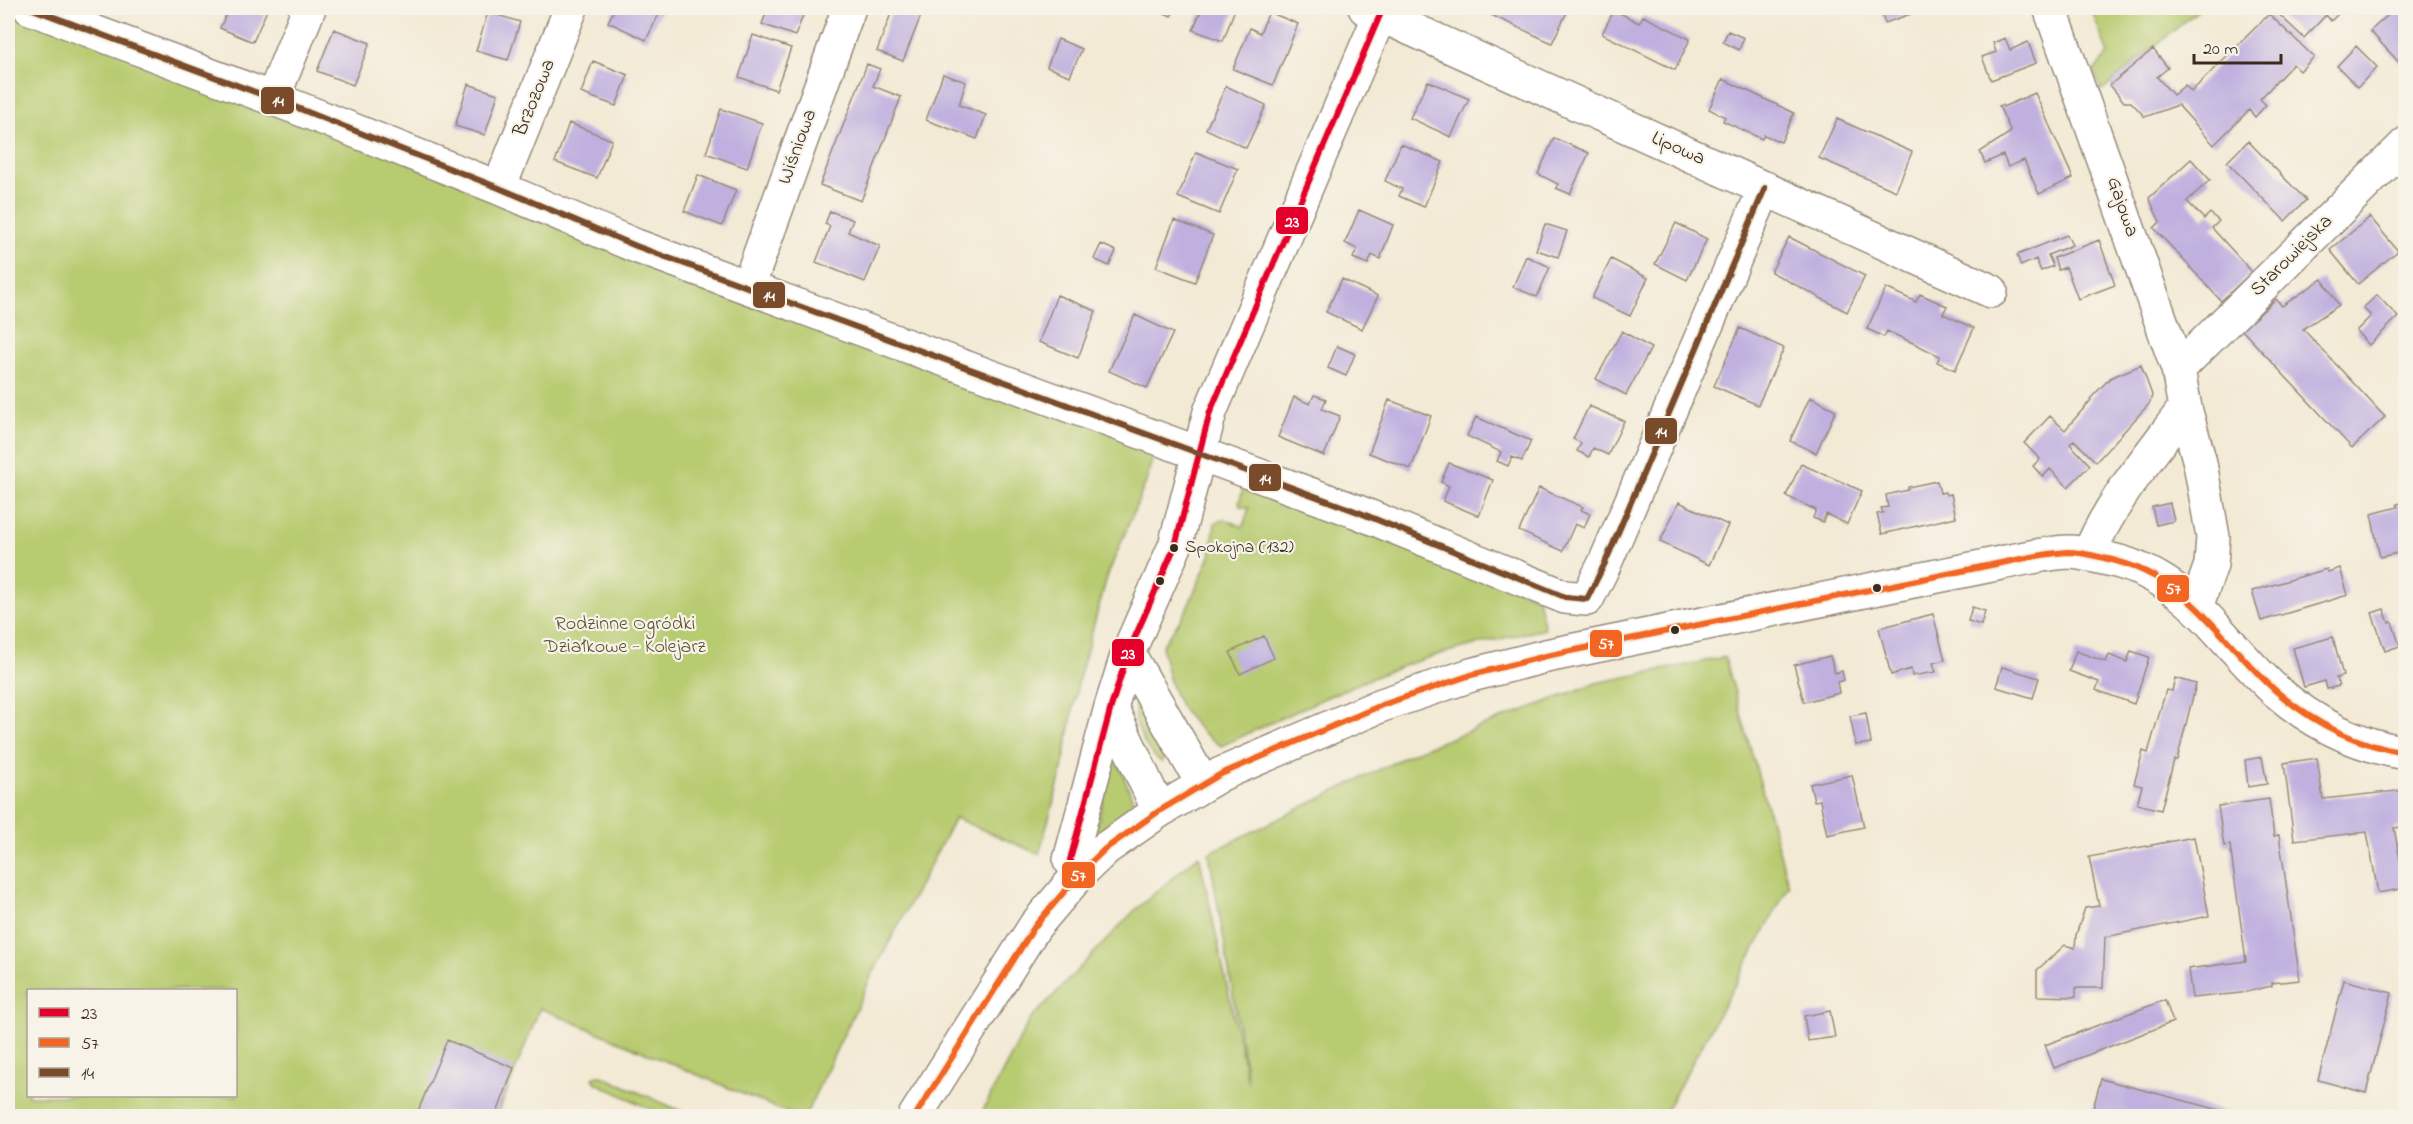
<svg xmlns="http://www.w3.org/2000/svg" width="2413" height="1124" viewBox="0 0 2413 1124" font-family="'Indie Flower',sans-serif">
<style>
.green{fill:#b7cb6f;stroke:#797a46;stroke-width:1.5;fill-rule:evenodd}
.building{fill:#bfb0df}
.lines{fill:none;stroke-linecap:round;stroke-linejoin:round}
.minor-casing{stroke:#978a7a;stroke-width:36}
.minor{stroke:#fff;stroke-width:33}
.bus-1-casing{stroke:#f7f3e8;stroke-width:10}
.bus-2-casing{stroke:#f7f3e8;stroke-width:10}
.bus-3-casing{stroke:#f7f3e8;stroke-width:10}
.bus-1{stroke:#e4002b;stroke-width:6}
.bus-2{stroke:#f26522;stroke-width:6}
.bus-3{stroke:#7a4b2a;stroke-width:6}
.bus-dot{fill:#3b2a1e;stroke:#f7f3e8;stroke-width:2}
.labels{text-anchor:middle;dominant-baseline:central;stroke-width:4.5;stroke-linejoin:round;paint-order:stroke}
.bus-label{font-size:18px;fill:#3b2a1e;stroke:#f7f3e8;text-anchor:start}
.street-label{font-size:20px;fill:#3b2a1e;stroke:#f7f3e8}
.park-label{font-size:20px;fill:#5a5232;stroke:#f7f3e8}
.line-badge{stroke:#f7f3e8;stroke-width:2}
.badge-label{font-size:16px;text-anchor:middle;font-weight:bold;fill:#fff}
</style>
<rect width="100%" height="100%" fill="#f7f3e8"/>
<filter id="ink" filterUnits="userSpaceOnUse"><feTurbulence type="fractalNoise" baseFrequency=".0167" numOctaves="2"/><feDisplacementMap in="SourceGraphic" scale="12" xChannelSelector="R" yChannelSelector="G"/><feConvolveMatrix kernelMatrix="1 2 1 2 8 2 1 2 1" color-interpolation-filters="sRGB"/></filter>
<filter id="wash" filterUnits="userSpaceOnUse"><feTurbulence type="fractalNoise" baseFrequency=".008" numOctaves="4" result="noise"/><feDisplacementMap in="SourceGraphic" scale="24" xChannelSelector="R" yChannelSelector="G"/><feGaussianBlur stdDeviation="1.35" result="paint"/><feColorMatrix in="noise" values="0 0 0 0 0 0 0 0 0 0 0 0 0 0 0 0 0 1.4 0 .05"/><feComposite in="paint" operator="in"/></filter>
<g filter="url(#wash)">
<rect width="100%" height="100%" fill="#f3ead5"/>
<path class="green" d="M 8,8 L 46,8 L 1155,449 L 1146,482 L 1107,577 L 1078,682 L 1062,771 L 1039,854 L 955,818 L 871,977 L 805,1116 L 795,1116 L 540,1008 L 497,1116 L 8,1116 ZM 28,990 L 236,990 L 236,1096 L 28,1096 Z
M 2091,8 L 2201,8 L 2101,91 L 2094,71 L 2108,54 Z
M 1245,482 L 1538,598 L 1545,629 C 1496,640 1446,650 1398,668 C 1338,690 1280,719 1221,746 C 1180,719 1170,693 1162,646 L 1185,613 L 1210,556 L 1215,523 L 1224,519 L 1243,527 L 1249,508 L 1240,506 L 1239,503 Z
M 1725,657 L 1789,886 L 1663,1116 L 980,1116 L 1029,1021 L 1133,912 L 1199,855 L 1248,1083 L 1209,853 L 1419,750 L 1596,683 Z
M 1136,699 C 1147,719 1164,740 1163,763 C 1144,752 1131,720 1136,699 Z
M 1115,753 L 1135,806 L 1134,809 L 1096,835 L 1095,831 Z
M 598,1076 L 602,1076 L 692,1116 L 665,1116 L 596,1083 L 593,1078 Z"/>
<g id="blocks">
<path class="building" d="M 229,8 L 268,8 L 253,42 L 220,28 Z
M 615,8 L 662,8 L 646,40 L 608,22 Z
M 768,8 L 806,8 L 795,36 L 762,24 Z
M 893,8 L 924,8 L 903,61 L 877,51 Z
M 1140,8 L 1175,8 L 1171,16 L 1155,9 L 1153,13 Z
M 1202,8 L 1235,9 L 1223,41 L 1193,30 Z
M 1476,8 L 1569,8 L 1552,43 Z
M 1880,8 L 1918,8 L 1919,11 L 1885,23 Z
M 2272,8 L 2344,8 L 2331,21 L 2326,15 L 2304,38 Z
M 2396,8 L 2406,8 L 2406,70 L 2370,31 Z
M 1614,10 L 1639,23 L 1643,16 L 1690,39 L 1675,70 L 1602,34 Z
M 488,12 L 520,22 L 508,60 L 476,51 Z
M 1269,12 L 1298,24 L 1273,85 L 1233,69 L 1250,28 L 1260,33 Z
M 2269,14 L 2314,57 L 2300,71 L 2293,64 L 2260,99 L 2266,105 L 2255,117 L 2249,110 L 2214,145 L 2178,105 L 2145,117 L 2131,102 L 2124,102 L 2110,85 L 2153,49 L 2168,68 L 2157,77 L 2173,95 L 2185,85 L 2191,92 Z
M 334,29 L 370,43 L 353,85 L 317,71 Z
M 1728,31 L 1744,38 L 1739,50 L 1723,42 Z
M 753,35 L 791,48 L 776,90 L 739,77 Z
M 2005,38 L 2010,50 L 2028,42 L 2036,63 L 1991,80 L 1982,57 L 1996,52 L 1993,43 Z
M 1058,39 L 1082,49 L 1070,76 L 1047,67 Z
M 2356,46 L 2377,67 L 2358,87 L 2337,66 Z
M 593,61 L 628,75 L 616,106 L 581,93 Z
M 867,64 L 880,69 L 873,86 L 901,97 L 861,201 L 820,185 Z
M 943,74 L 966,82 L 959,105 L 986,115 L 977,139 L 926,120 Z
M 1723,79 L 1794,113 L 1781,142 L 1764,135 L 1762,139 L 1723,121 L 1725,117 L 1709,109 Z
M 1428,81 L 1469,99 L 1451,137 L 1410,118 Z
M 468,84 L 498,94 L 485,135 L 455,126 Z
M 1226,86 L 1266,105 L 1246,148 L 1206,129 Z
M 2035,93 L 2073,178 L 2039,194 L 2024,160 L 2008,167 L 2003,155 L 1985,163 L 1980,152 L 2011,132 L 1999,106 L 2002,105 L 2003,107 Z
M 721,109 L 762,123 L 747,168 L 706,153 Z
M 1837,119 L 1912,152 L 1896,191 L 1819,158 Z
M 569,123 L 612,140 L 597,178 L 555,162 Z
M 1554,138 L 1589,153 L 1570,194 L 1556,188 L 1558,184 L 1538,174 Z
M 2248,141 L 2306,200 L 2285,221 L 2227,162 Z
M 1401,144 L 1443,162 L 1424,207 L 1399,196 L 1402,189 L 1385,181 Z
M 1196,152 L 1238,169 L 1219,214 L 1178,197 Z
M 2191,159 L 2210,180 L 2187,201 L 2204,219 L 2210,213 L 2219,221 L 2212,228 L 2252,272 L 2221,301 L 2154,228 L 2160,222 L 2149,198 Z
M 698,175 L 736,190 L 722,226 L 684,211 Z
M 1359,210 L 1393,225 L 1380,259 L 1372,255 L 1368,264 L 1353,258 L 1357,249 L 1345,243 Z
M 830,211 L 853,220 L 848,232 L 880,246 L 865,282 L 816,262 L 830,226 L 825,224 Z
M 2370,217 L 2398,251 L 2358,284 L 2330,250 Z
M 1174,220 L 1213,235 L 1195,282 L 1156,267 Z
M 1676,223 L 1707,239 L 1687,280 L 1655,264 Z
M 1545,224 L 1567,231 L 1558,257 L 1536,250 Z
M 2067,235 L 2072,245 L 2048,255 L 2053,266 L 2041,271 L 2036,259 L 2021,266 L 2017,255 Z
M 1789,237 L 1865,276 L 1847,312 L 1771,272 Z
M 2099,240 L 2115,285 L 2078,299 L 2066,267 L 2058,270 L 2054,258 Z
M 1101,244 L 1116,251 L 1109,266 L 1094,259 Z
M 1526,256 L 1550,267 L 1537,297 L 1513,287 Z
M 1611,259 L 1648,278 L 1630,316 L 1592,298 Z
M 1342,279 L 1378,296 L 1362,329 L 1326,312 Z
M 2322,279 L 2339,305 L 2303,329 L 2385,417 L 2352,448 L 2242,330 L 2276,299 L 2282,306 Z
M 1886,288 L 1916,302 L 1920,294 L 1933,300 L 1947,306 L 1943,314 L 1974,328 L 1955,370 L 1937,362 L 1940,356 L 1913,343 L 1887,331 L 1884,337 L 1867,329 Z
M 1057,295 L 1096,311 L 1078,358 L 1039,342 Z
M 2377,295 L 2398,317 L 2369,345 L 2356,331 L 2371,316 L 2363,308 Z
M 1135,315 L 1173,333 L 1147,388 L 1109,371 Z
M 1740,328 L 1784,348 L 1758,405 L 1714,386 Z
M 1622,331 L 1651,348 L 1626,395 L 1596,379 Z
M 1337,346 L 1355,354 L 1346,376 L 1328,368 Z
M 2141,365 L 2152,395 L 2150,403 L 2096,462 L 2074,440 L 2070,444 L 2090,465 L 2068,487 L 2050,469 L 2043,477 L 2033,466 L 2040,459 L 2024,443 L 2050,416 L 2065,430 L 2091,400 L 2090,399 L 2110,378 Z
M 1314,395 L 1326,399 L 1322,409 L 1340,416 L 1324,456 L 1278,437 L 1294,397 L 1310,404 Z
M 1810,397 L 1836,410 L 1816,453 L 1790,441 Z
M 1389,400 L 1431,416 L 1411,469 L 1369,453 Z
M 1589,406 L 1624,421 L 1608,455 L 1593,448 L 1589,457 L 1577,451 L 1581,443 L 1573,439 Z
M 1476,417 L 1531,441 L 1522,461 L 1512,457 L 1508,466 L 1497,461 L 1501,452 L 1467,436 Z
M 1449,463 L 1493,480 L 1479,516 L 1443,501 L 1449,486 L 1441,482 Z
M 1801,464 L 1862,491 L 1847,524 L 1826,514 L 1823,522 L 1813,518 L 1816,510 L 1786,496 Z
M 1937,481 L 1940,493 L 1945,492 L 1946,495 L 1951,494 L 1956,517 L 1882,534 L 1877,514 L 1883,513 L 1881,508 L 1888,507 L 1886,495 L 1908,490 L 1908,487 Z
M 1539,488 L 1583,507 L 1581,510 L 1590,514 L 1584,528 L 1575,524 L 1563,551 L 1519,531 Z
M 1679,502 L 1728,525 L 1709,565 L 1660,542 Z
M 2406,502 L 2406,551 L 2380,557 L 2371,514 L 2398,507 L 2397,504 Z
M 2170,503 L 2174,521 L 2156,525 L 2152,507 Z
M 2340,568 L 2348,595 L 2261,621 L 2252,591 L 2327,569 L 2328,572 Z
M 1972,607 L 1985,611 L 1981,625 L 1968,621 Z
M 2384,609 L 2389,623 L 2392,622 L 2400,646 L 2385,651 L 2372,613 Z
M 1933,614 L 1945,660 L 1933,663 L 1936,672 L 1912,676 L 1911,669 L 1891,675 L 1879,628 Z
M 1264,636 L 1274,658 L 1240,674 L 1230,652 Z
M 2333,637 L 2343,676 L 2336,678 L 2339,686 L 2327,689 L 2325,681 L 2304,687 L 2293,648 Z
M 2076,651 L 2106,662 L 2109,655 L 2127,662 L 2131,651 L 2149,657 L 2134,704 L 2096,690 L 2099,682 L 2069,671 Z
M 1830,656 L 1835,673 L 1842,671 L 1844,680 L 1837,682 L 1839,693 L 1804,702 L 1794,665 Z
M 2002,667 L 2039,678 L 2033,698 L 1996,687 Z
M 2175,678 L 2196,684 L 2177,760 L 2174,760 L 2161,810 L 2137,804 L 2142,786 L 2134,784 L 2143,751 L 2148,753 L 2166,690 L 2172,691 Z
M 1866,713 L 1871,743 L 1856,745 L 1850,716 Z
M 2262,757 L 2267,784 L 2248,787 L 2245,760 Z
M 2317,758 L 2323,799 L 2406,790 L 2406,826 L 2394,828 L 2402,871 L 2406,870 L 2406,888 L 2378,893 L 2367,832 L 2294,840 L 2284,763 Z
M 1852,775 L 1864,827 L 1827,835 L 1820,800 L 1814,801 L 1810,784 Z
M 2269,799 L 2274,836 L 2279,835 L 2300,980 L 2272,983 L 2272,986 L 2241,993 L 2192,998 L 2188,969 L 2246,961 L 2230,845 L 2224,846 L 2218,806 Z
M 2194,837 L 2209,916 L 2105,937 L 2103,988 L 2076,988 L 2076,997 L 2037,996 L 2037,970 L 2065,945 L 2075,948 L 2076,935 L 2085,908 L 2099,906 L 2089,857 Z
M 2344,980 L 2392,993 L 2366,1093 L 2318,1080 Z
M 2165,1000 L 2173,1022 L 2054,1068 L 2045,1045 Z
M 1830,1011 L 1835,1037 L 1808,1041 L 1804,1016 Z
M 447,1040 L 514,1068 L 496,1116 L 416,1116 Z
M 2101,1079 L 2201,1105 L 2241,1116 L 2091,1116 Z"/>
</g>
</g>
<g filter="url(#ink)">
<use href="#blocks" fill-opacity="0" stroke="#978a7a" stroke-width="1.5"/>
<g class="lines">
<g class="minor-casing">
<path id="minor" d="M 30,8 L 295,107 L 499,188 L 636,246 L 1358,512 L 1565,597 L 1587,599 L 1605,563 L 1765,188
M 1365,8 L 1991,291
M 2050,8 L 2178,369 L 2185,408 L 2200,463 L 2213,537 L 2211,565 L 2196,607
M 273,98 L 309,8
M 499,188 L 571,8
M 748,287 L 849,8
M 2178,369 L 2406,144
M 2089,555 C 2108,504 2153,452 2185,408
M 1128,653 L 1203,784
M 1111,707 L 1159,811
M 1080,873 L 1070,860 L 1111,707 L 1128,653 L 1175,546 L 1210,412 L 1383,8
M 915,1116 L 1035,926 L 1080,873 L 1105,849 L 1159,811 L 1221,774 L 1382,705 L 1471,675 L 1546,656 L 2001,563 C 2022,559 2046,553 2068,552 C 2081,552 2095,556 2108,559 C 2190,577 2219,640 2276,691 C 2314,724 2357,745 2406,753"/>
</g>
<use href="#minor" class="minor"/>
<g class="bus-1-casing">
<path id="bus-1" d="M 1080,873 L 1070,860 L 1111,707 L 1128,653 L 1175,546 L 1210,412 L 1383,8"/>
</g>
<g class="bus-2-casing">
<path id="bus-2" d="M 915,1116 L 1035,926 L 1080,873 L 1105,849 L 1159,811 L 1221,774 L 1382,705 L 1471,675 L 1546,656 L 2001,563 C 2022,559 2046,553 2068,552 C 2081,552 2095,556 2108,559 C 2190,577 2219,640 2276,691 C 2314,724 2357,745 2406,753"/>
</g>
<g class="bus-3-casing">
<path id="bus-3" d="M 30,8 L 295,107 L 499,188 L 636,246 L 1358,512 L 1565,597 L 1587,599 L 1605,563 L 1765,188"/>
</g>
<use href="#bus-1" class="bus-1"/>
<use href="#bus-2" class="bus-2"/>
<use href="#bus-3" class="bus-3"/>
</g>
</g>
<g class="bus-dot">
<circle cx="1174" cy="548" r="5"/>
<circle cx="1160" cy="581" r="5"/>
<circle cx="1877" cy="588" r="5"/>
<circle cx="1675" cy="630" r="5"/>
</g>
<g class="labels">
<g class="bus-label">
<text x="1185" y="548">Spokojna (132)</text>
</g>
<g class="street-label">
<text transform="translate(535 98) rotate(-68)">Brzozowa</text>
<text transform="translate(798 147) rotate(-70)">Wiśniowa</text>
<text transform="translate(1678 149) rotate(24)">Lipowa</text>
<text transform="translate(2122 207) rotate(71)">Gajowa</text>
<text transform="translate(2292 256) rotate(-45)">Starowiejska</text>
</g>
<g class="park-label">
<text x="625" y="624">Rodzinne Ogródki<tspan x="625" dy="23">Działkowe - Kolejarz</tspan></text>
</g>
</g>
<g class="line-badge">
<rect x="260" y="86" width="35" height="29" rx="6" fill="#7a4b2a"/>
<rect x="1275" y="206" width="34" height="29" rx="6" fill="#e4002b"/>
<rect x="752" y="281" width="34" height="28" rx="6" fill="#7a4b2a"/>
<rect x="1644" y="417" width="34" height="28" rx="6" fill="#7a4b2a"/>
<rect x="1248" y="463" width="34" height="29" rx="6" fill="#7a4b2a"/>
<rect x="2156" y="574" width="34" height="29" rx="6" fill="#f26522"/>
<rect x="1589" y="629" width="34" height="29" rx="6" fill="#f26522"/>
<rect x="1111" y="638" width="34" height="29" rx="6" fill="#e4002b"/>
<rect x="1061" y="861" width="35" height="28" rx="6" fill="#f26522"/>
</g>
<g class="badge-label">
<text x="278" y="106">14</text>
<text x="1292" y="227">23</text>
<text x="769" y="301">14</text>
<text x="1661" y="437">14</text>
<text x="1265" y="484">14</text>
<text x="2173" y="594">57</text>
<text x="1606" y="649">57</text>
<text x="1128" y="659">23</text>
<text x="1078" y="881">57</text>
</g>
<rect width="2413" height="1124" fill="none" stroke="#f7f3e8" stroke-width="30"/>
<rect x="27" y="989" width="210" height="108" fill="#f7f3e8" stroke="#aca397" stroke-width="1.5"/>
<rect x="39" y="1008" width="30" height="9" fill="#e4002b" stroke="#aca397" stroke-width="1.5"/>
<text x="81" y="1019" font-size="18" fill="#3b2a1e">23</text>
<rect x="39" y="1038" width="30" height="9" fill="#f26522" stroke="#aca397" stroke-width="1.5"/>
<text x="81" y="1049" font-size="18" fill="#3b2a1e">57</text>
<rect x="39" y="1068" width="30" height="9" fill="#7a4b2a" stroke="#aca397" stroke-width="1.5"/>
<text x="81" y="1079" font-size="18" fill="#3b2a1e">14</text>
<path d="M2194 54v9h87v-9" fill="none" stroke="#3b2a1e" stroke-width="3"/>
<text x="2203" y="54" font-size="18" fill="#3b2a1e" stroke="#f7f3e8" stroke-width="4.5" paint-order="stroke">20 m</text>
</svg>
